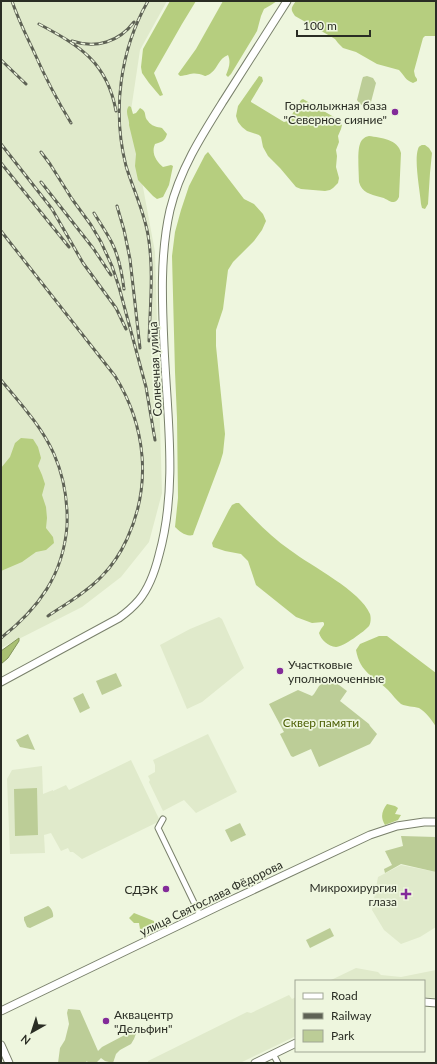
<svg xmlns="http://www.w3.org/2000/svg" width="437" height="1064" viewBox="0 0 437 1064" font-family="Lato,sans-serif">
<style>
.built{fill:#e0eacb}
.green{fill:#bccd97}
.forest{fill:#b6ce7f}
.water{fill:#a9c072;stroke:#83945b}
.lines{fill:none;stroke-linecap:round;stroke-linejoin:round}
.street-casing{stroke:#79806b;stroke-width:7}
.secondary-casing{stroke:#79806b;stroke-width:9}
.street{stroke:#fff;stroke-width:5}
.secondary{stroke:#fff;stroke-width:7}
.rail-casing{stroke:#5e6255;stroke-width:3}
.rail{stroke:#eef6de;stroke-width:1.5;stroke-dasharray:4.5;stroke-linecap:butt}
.poi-dot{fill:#832b99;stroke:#eef6de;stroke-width:1.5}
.labels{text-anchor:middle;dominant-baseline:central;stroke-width:3.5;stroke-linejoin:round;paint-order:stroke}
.poi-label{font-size:12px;fill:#2a2d24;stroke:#eef6de;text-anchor:end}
.street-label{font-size:12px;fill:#2a2d24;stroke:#eef6de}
.park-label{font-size:12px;fill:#4d6005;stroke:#eef6de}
</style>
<rect width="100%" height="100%" fill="#eef6de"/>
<path class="built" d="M 1,1 L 167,1 L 140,50 L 130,117 L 155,252 L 162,493 L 149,542 L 121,577 L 82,607 L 1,648 Z
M 219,617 L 222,619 L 244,668 L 202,702 L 187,709 L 160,645 L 190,629 Z
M 208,734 L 237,792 L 196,813 L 184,800 L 163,811 L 149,782 L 150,780 L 148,776 L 155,772 L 155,765 L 153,760 Z
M 131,760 L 160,821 L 82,859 L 73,852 L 70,852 L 68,848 L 61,851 L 51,833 L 44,835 L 45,853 L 10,854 L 7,779 L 12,770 L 42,766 L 43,794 L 53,790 L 53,791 L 66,785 L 69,790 Z
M 401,865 L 436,872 L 436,927 L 420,937 L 401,944 L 384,930 L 372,910 L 378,877 Z
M 356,968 L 378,972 L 381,975 L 401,977 L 436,970 L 436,998 L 424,997 L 424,981 L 329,981 Z
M 289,995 L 292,999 L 296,997 L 296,1036 L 240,1063 L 148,1063 L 148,1061 L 247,1012 L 251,1013 Z"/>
<path class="green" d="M 367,76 L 373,78 L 376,83 L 371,102 C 368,107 364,106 360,104 L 357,100 L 362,80 L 363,77 Z
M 116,673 L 122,686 L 102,695 L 96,681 Z
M 327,679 L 331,679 L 347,691 L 340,701 L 369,724 L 370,726 L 377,734 L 370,744 L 319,767 L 311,749 L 293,757 L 291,756 L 280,734 L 284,732 L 269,704 L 298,690 L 312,696 L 314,694 L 319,686 Z
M 83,693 L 90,708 L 80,713 L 73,698 Z
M 28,734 L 35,750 L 20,747 L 16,740 Z
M 37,788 L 38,835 L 15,836 L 14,789 Z
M 240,823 L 246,835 L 231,842 L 225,830 Z
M 401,836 L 436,837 L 436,872 L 401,864 L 385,873 L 384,869 L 392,865 L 385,851 L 403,846 Z
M 48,906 C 51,907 54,914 53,917 L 30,928 L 27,927 L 24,920 L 24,917 Z
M 330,928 L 334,936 L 310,948 L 306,940 Z
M 68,1009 L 80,1010 L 98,1051 L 102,1047 L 138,1028 L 134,1039 L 131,1044 L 120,1050 L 116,1054 L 113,1063 L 105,1061 L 101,1058 L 96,1063 L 88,1063 L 87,1061 L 85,1063 L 58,1063 L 60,1048 L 65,1040 L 69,1024 L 67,1013 Z"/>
<path class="forest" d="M 170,1 L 196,1 L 182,24 L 154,73 L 163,95 L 160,96 L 149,83 L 142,73 L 141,67 L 143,49 Z
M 223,1 L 277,1 L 271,5 L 264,9 L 261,16 L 257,31 L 231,74 L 228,77 L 226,75 C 229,68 231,62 228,55 C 218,59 218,68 211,73 C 210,74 206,76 205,76 C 193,71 191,75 180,76 L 178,74 L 196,49 Z
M 296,1 L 436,1 L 436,36 L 425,36 L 423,38 L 414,71 L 415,76 L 417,79 L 417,81 L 413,83 C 405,80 405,76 399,70 L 377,64 L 356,52 L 343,48 L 338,43 L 335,39 L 330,36 L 295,16 C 290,9 291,8 296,1 Z
M 259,76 L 262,77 L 263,81 L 251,101 L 251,102 L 284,122 L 288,121 L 301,100 L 303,99 L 339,120 L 342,125 L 341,129 L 338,136 L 339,142 L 336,150 L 337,156 L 336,167 L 339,178 L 338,183 L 333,188 L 330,190 L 325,191 L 301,189 L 296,187 L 280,168 L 268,156 L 263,147 L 261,137 L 259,135 L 247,131 L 242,127 L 238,122 L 236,116 L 238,106 Z
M 129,106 L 131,107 L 133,114 L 136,113 L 140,108 C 148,112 143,116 148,121 C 151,126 157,127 162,128 L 167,134 C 165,141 162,142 155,144 C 151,153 156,161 163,167 L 171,165 L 173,166 L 169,185 L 163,197 L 157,199 L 153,196 L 138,180 L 135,166 L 136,154 L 129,125 C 130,119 124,112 129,106 Z
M 369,136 C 381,138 398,139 401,153 L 399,197 C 394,208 388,198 380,197 C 370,194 362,193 359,182 C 359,174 357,151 360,144 C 361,140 364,137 369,136 Z
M 422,145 L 425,145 L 429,148 L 432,153 L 430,173 L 428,204 L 425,209 L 422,208 L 421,204 C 420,191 414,161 418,149 C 419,146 420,146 422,145 Z
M 208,152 L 244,199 L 254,204 L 263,214 L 266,221 L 262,230 L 254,241 L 233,262 L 228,270 L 223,309 L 216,330 L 216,346 L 225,434 L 223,453 L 220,463 L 194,532 L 193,535 C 186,537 179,531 175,527 L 178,498 L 177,418 L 175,372 L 172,256 L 175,232 L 181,210 L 189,186 L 205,155 Z
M 21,438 L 33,439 L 38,447 L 41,458 L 38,466 L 42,475 L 45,484 L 42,495 L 46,507 L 47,518 L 46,528 L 53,537 L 54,543 L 46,550 L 36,552 L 22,562 L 1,571 L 1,468 L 10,457 L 15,443 Z
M 236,503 L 239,503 C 255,520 271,537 290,550 C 311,566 361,591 370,614 C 371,617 371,623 369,626 C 365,631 343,647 336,647 C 328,646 321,640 319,633 L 321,629 L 324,625 L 324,623 L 323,622 L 312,623 L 296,617 L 256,585 L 248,561 L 241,554 L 225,551 L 213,547 L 212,543 L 229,510 L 232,505 Z
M 379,636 L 387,636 L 436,673 L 436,727 C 432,720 426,712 419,708 C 413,706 407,707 401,704 C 396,700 393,695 388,690 C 374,676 360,673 356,650 L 360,644 Z
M 387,804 L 395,806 L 398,808 L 395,814 L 401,815 L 398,820 L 385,825 C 380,817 382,811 387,804 Z
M 134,913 L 154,921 L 154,923 L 150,927 L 141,932 L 140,929 L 139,923 L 134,923 L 129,918 Z"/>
<path class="water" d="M 19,638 L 19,641 L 8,658 L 1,664 L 1,651 Z"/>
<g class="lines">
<g class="street-casing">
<path id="street" d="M 163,819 L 158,828 L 200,915
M 273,1054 L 278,1063"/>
</g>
<g class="secondary-casing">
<path id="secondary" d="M 1,682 L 119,618 C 126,613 133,607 139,600 C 149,588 155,571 159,555 C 178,487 167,416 164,346 C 162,301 160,254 170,210 C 180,169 202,135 224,100 C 245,67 266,34 287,1
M 424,1002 L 436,1003
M 1,1011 L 223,904 L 370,835 L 397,826 L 424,822 L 436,822
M 1,1045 L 9,1063
M 255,1063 L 296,1043"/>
</g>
<use href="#street" class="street"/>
<use href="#secondary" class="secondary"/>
<g class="rail-casing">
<path id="rail" d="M 12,1 C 18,19 26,35 34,52 C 45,77 57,100 71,123
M 148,1 C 120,50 112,111 126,166 C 133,189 144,211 148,235 C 154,270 150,306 149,341
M 39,24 C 80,46 107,62 116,111
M 72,41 C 96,49 119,42 134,22
M 1,60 L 26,84
M 1,144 L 52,209 L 83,263 L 116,308 L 126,329
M 41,152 L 50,164 L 72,199 L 91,225 L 101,242 L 112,266 L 119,287 L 146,387 L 155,440
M 1,163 L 69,247
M 41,182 L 93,248 L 111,275
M 117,206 L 124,230 L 130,259 L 140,348
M 94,213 C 100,223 107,233 112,243 C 119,257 122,273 124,289
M 1,231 L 115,376 C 146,426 152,485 127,539 C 121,552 112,566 102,576 C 87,592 66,604 48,616
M 1,380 C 20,403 42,427 54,454 C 64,477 68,501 67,526 C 63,575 39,608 1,638"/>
</g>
<use href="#rail" class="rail"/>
</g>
<g class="poi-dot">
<circle cx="395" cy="112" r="4"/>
<circle cx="280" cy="671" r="4"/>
<circle cx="166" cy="889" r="4"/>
<path d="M404 888h4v4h4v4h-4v4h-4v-4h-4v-4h4z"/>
<circle cx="106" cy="1021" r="4"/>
</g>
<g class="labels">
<g class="poi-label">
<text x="387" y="105">Горнолыжная база<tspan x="387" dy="14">"Северное сияние"</tspan></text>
<text x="288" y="664" text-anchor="start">Участковые<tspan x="288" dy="14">уполномоченные</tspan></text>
<text x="397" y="887">Микрохирургия<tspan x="397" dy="14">глаза</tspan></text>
<text x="158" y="889">СДЭК</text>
<text x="114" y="1014" text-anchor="start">Аквацентр<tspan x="114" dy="14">"Дельфин"</tspan></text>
</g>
<g class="street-label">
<text transform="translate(155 369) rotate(-93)">Солнечная улица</text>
<text transform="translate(211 898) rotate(-26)">улица Святослава Фёдорова</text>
</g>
<g class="park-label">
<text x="321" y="722">Сквер памяти</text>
</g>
</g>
<rect width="437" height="1064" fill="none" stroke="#2a2d24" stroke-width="4"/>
<rect x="295" y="980" width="130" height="72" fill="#eef6de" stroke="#a0a694"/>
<rect x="303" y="993" width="20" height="6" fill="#ffffff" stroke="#a0a694"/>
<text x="331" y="1000" font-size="12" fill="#2a2d24">Road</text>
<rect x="303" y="1013" width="20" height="6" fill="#5e6255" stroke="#a0a694"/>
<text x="331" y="1020" font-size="12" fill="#2a2d24">Railway</text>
<rect x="303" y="1030" width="20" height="12" fill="#bccd97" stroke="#a0a694"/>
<text x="331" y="1040" font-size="12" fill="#2a2d24">Park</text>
<g transform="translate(32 1032) rotate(219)" stroke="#eef6de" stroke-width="3" paint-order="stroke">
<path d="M0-3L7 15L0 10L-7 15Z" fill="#2a2d24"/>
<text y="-6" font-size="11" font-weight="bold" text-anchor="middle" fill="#2a2d24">N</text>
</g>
<path d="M297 30v6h73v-6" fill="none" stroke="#2a2d24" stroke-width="2"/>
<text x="303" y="30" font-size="12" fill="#2a2d24" stroke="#eef6de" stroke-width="3" paint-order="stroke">100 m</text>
</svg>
